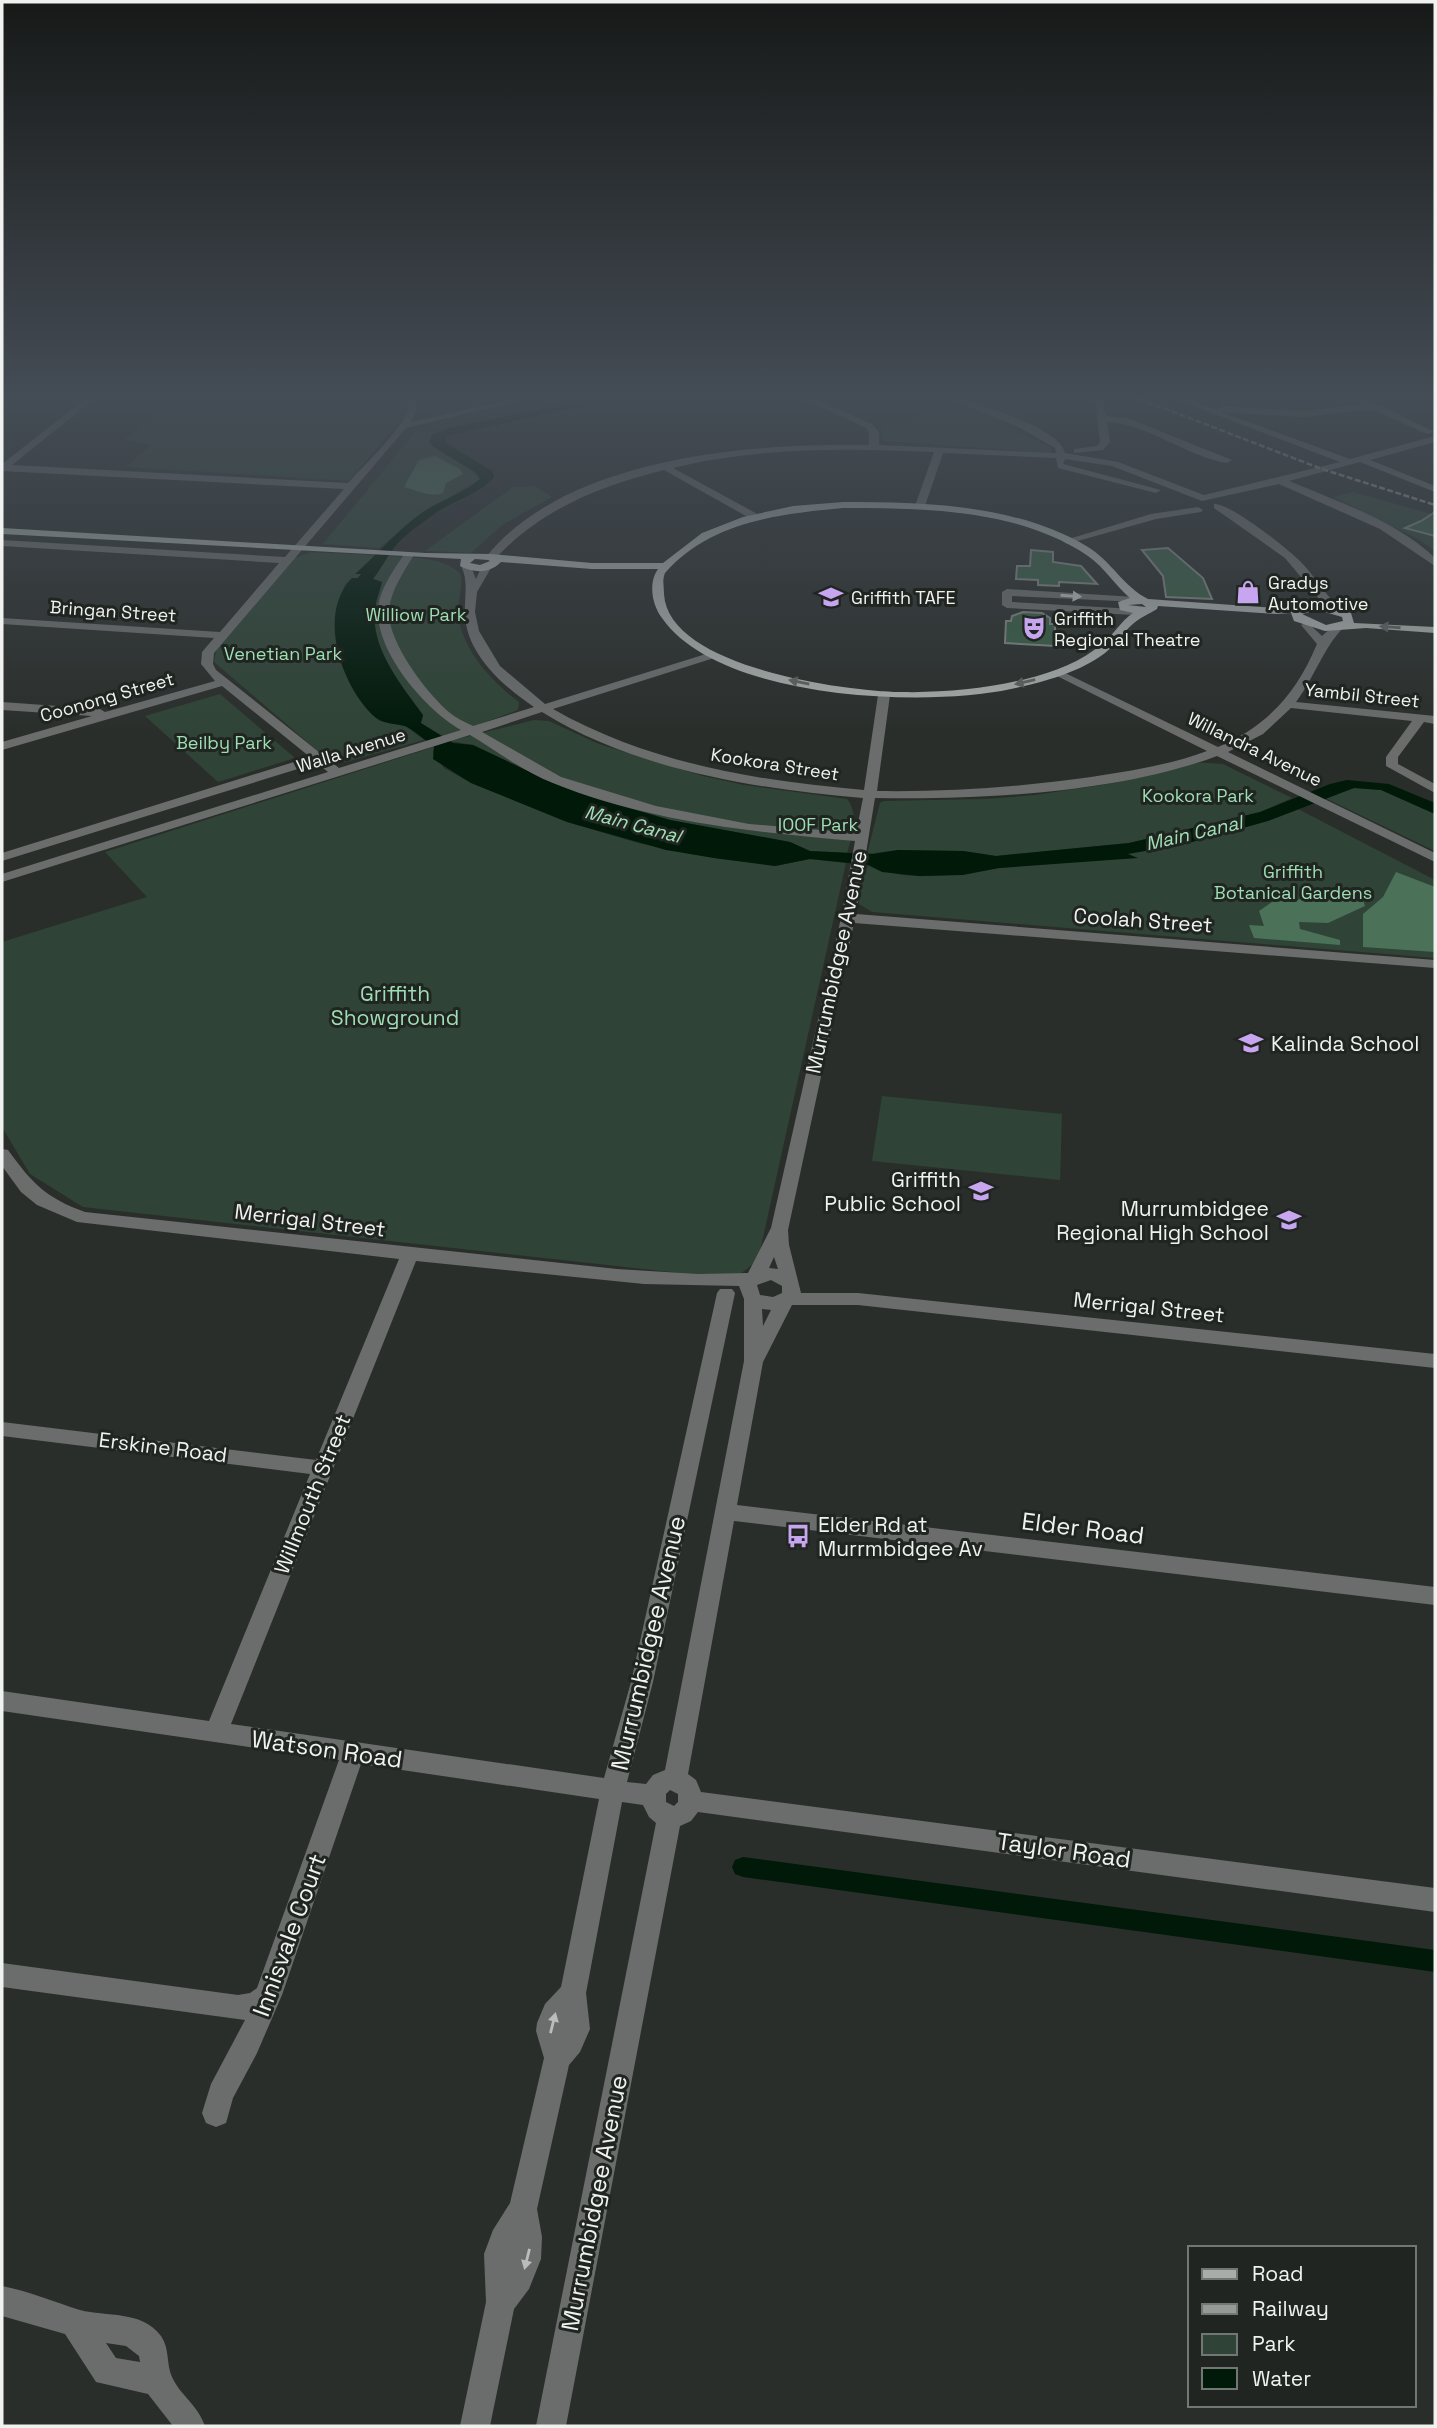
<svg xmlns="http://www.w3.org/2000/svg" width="1437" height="2428" viewBox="0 0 1437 2428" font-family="'Space Grotesk',sans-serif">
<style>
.green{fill:#2f4436}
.forest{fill:#4b7158}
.water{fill:#001909}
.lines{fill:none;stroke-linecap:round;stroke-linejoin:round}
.canal{fill:#001909;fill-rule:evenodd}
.building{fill:#385d45;stroke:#808581;stroke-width:2}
.minor{fill:#6b6d6c;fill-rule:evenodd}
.major{fill:#a8adaa;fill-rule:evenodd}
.rail{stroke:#969a97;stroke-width:2.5;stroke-dasharray:6 2.5;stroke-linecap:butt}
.oneway{fill:#babdbb}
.oneway2{fill:#5d625f}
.labels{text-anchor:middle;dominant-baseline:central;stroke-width:6;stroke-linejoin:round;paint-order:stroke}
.far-poi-label{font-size:18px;fill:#eff2ef;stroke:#202521;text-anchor:start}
.far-street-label{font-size:18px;fill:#eff2ef;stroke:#202521}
.far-park-label{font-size:18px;fill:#9edeb3;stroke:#202521}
.far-water-label{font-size:19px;font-style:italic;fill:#a0e0b5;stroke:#202521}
.street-label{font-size:21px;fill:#eff2ef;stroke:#202521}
.park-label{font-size:21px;fill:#9edeb3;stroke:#202521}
.poi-label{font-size:21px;fill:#eff2ef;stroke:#202521;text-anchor:start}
.near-street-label{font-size:24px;fill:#eff2ef;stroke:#202521}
</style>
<rect width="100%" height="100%" fill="#2a2e2b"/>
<path class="green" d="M 109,396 L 399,396 L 409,404 L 408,411 L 349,481 L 126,467 L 151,445 L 124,440 L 162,409 L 94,406 Z
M 961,407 L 1052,447 L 1051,453 L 884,441 L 881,427 Z
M 416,431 L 437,432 L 432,435 C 441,444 476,472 480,479 L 423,513 L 379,548 L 323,544 Z
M 535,486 L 552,497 L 502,525 L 471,553 L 425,551 L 513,487 Z
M 1353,492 L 1435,515 L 1435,551 L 1418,539 L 1333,497 Z
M 311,552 L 374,555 L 369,565 L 357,574 L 362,574 L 357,578 L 352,578 L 344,586 L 407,727 L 424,740 L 346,762 L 332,761 L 313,747 L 214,662 L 216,650 L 290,560 Z
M 388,556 C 413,558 440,556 460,573 C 464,584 458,599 458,612 C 460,648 492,682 519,702 L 518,710 L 444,737 L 420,723 L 423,715 C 402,686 370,648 374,609 C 375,601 379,591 382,582 L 372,578 Z
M 220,694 L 295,758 L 218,782 L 145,716 Z
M 534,720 L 549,721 L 599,744 L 703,776 L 744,785 L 847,799 C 859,813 852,837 847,853 L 810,851 L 790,842 L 670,820 L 553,783 L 473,745 L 449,741 Z
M 434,747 L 433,752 L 444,768 L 471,783 L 567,822 L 638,843 L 714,858 L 775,866 L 810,859 L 846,863 L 758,1260 L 734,1279 L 83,1207 L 30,1174 L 2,1127 L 2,942 L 147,897 L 105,852 Z
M 1193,762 L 1223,764 L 1292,798 L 1260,812 L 1226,821 L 1129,843 L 996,856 L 963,851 L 898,850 L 867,854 L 880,803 L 884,801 L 986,799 L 1035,795 L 1115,783 Z
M 1354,788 L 1381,790 L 1435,814 L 1435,851 L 1325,798 Z
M 1298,809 L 1435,880 L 1435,958 L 872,912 L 859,904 L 860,885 L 868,865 C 913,886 963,872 1010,867 C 1108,856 1206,846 1298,809 Z
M 882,1096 L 1062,1114 L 1060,1180 L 872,1161 Z"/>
<path class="forest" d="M 435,456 L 460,469 L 463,474 L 446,483 L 443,493 C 430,498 417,490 404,487 L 419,460 Z
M 1396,872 L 1435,887 L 1435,952 L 1363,947 L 1363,914 L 1383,897 Z
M 1333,896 L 1362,897 L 1365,906 L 1328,923 L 1299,922 L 1300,929 L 1340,940 L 1340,945 L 1254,938 L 1249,925 L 1264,926 L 1259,911 L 1272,902 Z"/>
<path class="water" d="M 603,396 L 629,396 L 447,436 L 446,443 L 492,471 L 494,477 C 480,494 455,500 437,512 C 424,522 409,531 398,543 C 388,554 382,568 373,579 L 382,582 C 380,591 376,600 375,609 C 370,648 402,686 423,715 L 421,723 L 453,743 L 473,745 L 553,783 L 597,799 L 670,820 L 790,842 L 810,851 L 873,854 L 898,850 L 963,851 L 996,856 L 1129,843 L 1260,812 L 1330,784 L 1347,780 L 1389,784 L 1435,803 L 1435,814 L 1381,790 L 1354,788 L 1268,821 L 1185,844 L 1128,854 L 1138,858 L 999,868 L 963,875 L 919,876 L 882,872 L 868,865 L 810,859 L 775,866 L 714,858 L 666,850 L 567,822 L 471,783 L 433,759 L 434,746 C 425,740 416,732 407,727 C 398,723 385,725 376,718 C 342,689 316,614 352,578 L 358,578 L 361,574 L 355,574 C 379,553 397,530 423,512 C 441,500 464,493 480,479 L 476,473 L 432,446 L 429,442 L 432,435 L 449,428 Z"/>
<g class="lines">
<path class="canal" d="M 743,1857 L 1435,1950 L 1435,1972 L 743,1877 L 735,1874 L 732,1867 L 735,1860 Z"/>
</g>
<path class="building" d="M 1435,512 L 1435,536 L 1405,528 L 1421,521 Z
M 1168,548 L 1203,578 L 1212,599 L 1166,597 L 1163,576 L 1142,550 Z
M 1031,550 L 1053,552 L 1053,562 L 1081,566 L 1097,584 L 1059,582 L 1059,586 L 1038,585 L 1038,580 L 1016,579 L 1017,566 L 1030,566 Z
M 1023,612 L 1042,613 L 1050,618 L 1050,624 L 1055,624 L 1055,646 L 1005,643 L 1006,621 L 1011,621 L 1012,616 Z"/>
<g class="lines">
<path class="minor" d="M 89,396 L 98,396 L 12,465 L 348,483 C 363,466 409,424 409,403 L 399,396 L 409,396 L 417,402 L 417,410 L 410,422 L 525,396 L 539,396 L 406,428 L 214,653 L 213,664 L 216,670 L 339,768 L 461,730 C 426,710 377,654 378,611 C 378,591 395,568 405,553 L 409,552 L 414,555 C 404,571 392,589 389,608 C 385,639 427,694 450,713 C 456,718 465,722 473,726 L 534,707 C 504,687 466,654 465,614 C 464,597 469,581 461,566 L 470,564 L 476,579 L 482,566 L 486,565 L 491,568 L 477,592 L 475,612 L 479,631 L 500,666 L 545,704 L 706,654 L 714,654 L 714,658 L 553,709 C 648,763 757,781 864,790 L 878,695 L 884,691 L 890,695 L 877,791 C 949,792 1020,787 1091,777 C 1130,771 1170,765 1207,751 L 1051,673 L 1061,671 L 1218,747 C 1267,726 1296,694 1317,644 L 1301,625 L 1307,622 L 1322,636 L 1333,626 L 1343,628 C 1324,647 1314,678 1296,702 L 1435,716 L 1435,724 L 1424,722 L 1398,757 L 1398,764 L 1435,784 L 1435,793 L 1386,766 L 1386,757 L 1412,721 L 1291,708 L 1263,734 L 1228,752 L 1435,853 L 1435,862 L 1217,756 C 1117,793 981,800 875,798 L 856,914 L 1435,960 L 1435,968 L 854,923 L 788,1230 L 789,1245 L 801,1293 L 858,1293 L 1435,1354 L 1435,1368 L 858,1305 L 792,1305 L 763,1362 L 737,1505 L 1435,1587 L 1435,1605 L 734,1521 L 688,1774 L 696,1780 L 701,1792 L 1435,1888 L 1435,1912 L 698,1812 L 691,1821 L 680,1826 L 566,2426 L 536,2426 L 656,1823 L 649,1817 L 643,1805 L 622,1802 L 586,1993 L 590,2029 L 580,2052 L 569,2065 L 537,2209 L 542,2237 L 541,2259 L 529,2289 L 514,2309 L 490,2426 L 460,2426 L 486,2302 L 484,2254 L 493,2230 L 510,2203 L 544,2058 L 536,2031 L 537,2023 L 545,2004 L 561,1987 L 599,1799 L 361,1764 L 282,1995 L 257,2053 L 233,2098 L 226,2123 L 216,2127 L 206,2123 L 202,2113 L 211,2084 L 245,2020 L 2,1987 L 2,1963 L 238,1995 L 250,1993 L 257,1988 L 339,1760 L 2,1711 L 2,1691 L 209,1721 L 310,1474 L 2,1436 L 2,1422 L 316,1460 L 399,1259 L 77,1222 L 37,1205 L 21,1192 L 2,1166 L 2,1149 L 8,1150 C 32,1183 46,1198 85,1212 L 617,1269 L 698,1274 L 748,1273 L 771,1228 L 841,918 L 855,841 C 753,832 649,822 553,783 C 524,772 497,751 470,735 L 2,882 L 2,874 L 328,772 L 317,763 L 2,861 L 2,853 L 310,757 L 222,686 L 2,750 L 2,742 L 92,716 L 2,710 L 2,702 L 100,709 L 105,712 L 215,681 L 201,664 L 202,652 L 214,638 L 2,624 L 2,618 L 220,632 L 279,563 L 2,546 L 2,540 L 285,557 L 344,489 L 2,471 L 2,464 ZM 542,712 C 635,770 756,789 863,798 L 856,833 L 749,824 L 656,806 L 561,777 L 482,732 ZM 774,1257 L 778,1269 L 769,1268 ZM 416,1261 L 644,1284 L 739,1286 L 744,1299 L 744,1361 L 665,1770 L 653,1775 L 646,1784 L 627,1782 L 653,1682 L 735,1293 L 732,1289 L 720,1289 L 717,1293 L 631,1682 L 604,1778 L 231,1724 ZM 771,1280 L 782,1286 L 782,1293 L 773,1297 L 760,1295 L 757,1285 ZM 762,1309 L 771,1310 L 763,1326 ZM 670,1790 L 678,1794 L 678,1802 L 674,1806 L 666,1802 L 666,1794 Z
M 797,396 L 808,396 L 872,424 L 879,432 L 879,445 L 1056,453 L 1055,448 L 1018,427 L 943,396 L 954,396 C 979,405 1059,427 1065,453 L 1118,462 L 1204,495 L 1340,462 L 1167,396 L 1178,396 L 1218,410 L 1221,406 L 1304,411 L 1364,404 L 1351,396 L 1361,396 L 1435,432 L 1427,434 L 1371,409 L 1304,417 L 1221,412 L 1350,459 L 1435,436 L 1435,442 L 1370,460 L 1435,486 L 1435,492 L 1360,462 L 1289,481 C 1339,502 1395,520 1435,558 L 1435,566 L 1380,529 L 1279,484 L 1202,501 L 1112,466 L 1065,459 L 1063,464 L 1161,490 L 1156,493 L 1058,468 L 1056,458 L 943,453 L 925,506 L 920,509 L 915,506 L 934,452 C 849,448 757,447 673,468 L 761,516 L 761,520 L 753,520 L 664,470 C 599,486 540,510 495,559 L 486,557 C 566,457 750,443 869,445 L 869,432 L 866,428 Z
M 1090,396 L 1102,398 L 1106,416 L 1127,418 L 1232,460 L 1227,463 C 1185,456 1149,424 1107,422 L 1110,442 L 1103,450 L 1074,453 L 1074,449 L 1097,446 L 1100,442 L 1095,401 Z
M 1214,504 C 1230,503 1287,548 1300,561 C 1315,576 1324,594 1340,608 L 1340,612 L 1332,612 L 1326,607 L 1285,558 L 1214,508 Z
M 1198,507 L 1203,510 L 1201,512 L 1156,519 L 1067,544 L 1062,541 L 1151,514 Z
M 1007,589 L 1135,597 L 1139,598 L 1139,602 L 1012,596 L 1012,602 L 1134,609 L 1139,612 L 1134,615 L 1007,608 L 1002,605 L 1002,592 Z
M 2,2286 C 29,2291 54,2302 80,2310 C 106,2317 142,2310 161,2336 C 170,2349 166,2364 172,2377 C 180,2395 197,2404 205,2426 L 173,2426 L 148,2394 L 96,2382 L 65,2334 L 2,2316 ZM 106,2343 L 126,2346 L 139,2356 L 140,2362 L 116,2358 Z"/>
<path class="major" d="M 843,502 C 924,502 1016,504 1088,547 C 1111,561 1124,587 1148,599 L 1276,608 L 1318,604 L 1351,613 L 1354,623 L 1435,627 L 1435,633 L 1366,628 L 1325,631 L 1294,621 L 1291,613 L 1276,614 L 1158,606 L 1157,609 C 1149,614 1141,617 1134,623 C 1123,632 1116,644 1105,653 C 1078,673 1044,682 1011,689 C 922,708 718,699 662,618 C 652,605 648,583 658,569 L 592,569 L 501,562 C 489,574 474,573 460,566 L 461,559 L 2,534 L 2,528 L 426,553 L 491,554 L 592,563 L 663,563 L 702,533 L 743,517 L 793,506 ZM 843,508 C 924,508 1019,509 1088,556 C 1105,568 1115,585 1130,598 L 1118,602 L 1120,610 L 1133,613 C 1121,621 1114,634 1103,643 C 1081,662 1054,672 1026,679 C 985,689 942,693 900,692 C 843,691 668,667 664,594 C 664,587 662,580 665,573 C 710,522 778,514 843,508 ZM 475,559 L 488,560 L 490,561 L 480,565 L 470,563 ZM 1142,604 L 1146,607 L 1128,605 ZM 1318,610 L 1342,617 L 1343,621 L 1326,625 L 1302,614 Z"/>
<path class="rail" d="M 1132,396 L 1322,469 L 1435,505"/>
</g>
<defs><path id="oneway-solid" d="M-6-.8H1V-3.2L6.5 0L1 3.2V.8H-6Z" transform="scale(1.75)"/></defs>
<g class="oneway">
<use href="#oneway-solid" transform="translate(1071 596) rotate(4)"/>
<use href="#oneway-solid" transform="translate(553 2023) rotate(-76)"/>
<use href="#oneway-solid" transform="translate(527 2259) rotate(104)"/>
</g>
<g class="oneway2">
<use href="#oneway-solid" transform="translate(1390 627) rotate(-176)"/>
<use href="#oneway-solid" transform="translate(799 682) rotate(-168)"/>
<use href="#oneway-solid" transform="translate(1025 682) rotate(167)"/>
</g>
<linearGradient id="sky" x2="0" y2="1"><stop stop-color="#171918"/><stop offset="0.54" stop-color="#444c55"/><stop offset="1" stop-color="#444c55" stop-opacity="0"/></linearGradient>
<rect width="1437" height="736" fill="url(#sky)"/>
<defs>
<g id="shop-bare" transform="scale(1.89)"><path d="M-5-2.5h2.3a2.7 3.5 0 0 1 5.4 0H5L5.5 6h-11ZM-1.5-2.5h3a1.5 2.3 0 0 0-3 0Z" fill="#c7a6ef" stroke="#202521" stroke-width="2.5" paint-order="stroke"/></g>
<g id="university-bare" transform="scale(1.89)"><path d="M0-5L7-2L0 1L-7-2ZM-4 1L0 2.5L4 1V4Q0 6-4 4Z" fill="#c7a6ef" stroke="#202521" stroke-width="2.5" paint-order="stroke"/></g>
<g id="theatre-bare" transform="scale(1.89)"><path d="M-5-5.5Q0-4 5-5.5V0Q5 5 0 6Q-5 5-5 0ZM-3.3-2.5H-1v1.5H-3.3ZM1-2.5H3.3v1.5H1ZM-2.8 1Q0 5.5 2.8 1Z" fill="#c7a6ef" stroke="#202521" stroke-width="2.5" paint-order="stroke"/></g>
<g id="school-bare" transform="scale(1.89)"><path d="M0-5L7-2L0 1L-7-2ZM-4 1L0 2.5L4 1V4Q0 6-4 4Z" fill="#c7a6ef" stroke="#202521" stroke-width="2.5" paint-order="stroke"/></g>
<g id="bus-bare" transform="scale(1.89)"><path d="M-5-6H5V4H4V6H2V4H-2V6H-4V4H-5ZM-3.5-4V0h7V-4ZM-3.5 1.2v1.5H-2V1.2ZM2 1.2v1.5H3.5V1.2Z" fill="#c7a6ef" stroke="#202521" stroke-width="2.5" paint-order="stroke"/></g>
</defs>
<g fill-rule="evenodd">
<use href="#shop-bare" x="1248" y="592"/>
<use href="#university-bare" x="831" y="597"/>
<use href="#theatre-bare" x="1034" y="628"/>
<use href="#school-bare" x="1251" y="1043"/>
<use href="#school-bare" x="981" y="1191"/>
<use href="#school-bare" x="1289" y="1220"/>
<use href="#bus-bare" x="798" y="1536"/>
</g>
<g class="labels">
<g class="far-poi-label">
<text x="1268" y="582">Gradys<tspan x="1268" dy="21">Automotive</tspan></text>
<text x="851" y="597">Griffith TAFE</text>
<text x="1054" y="618">Griffith<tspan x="1054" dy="21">Regional Theatre</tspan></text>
</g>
<g class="far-street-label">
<text transform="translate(113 611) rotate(4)">Bringan Street</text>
<text transform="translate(1362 695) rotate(6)">Yambil Street</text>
<text transform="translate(107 697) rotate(-16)">Coonong Street</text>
<text transform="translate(1255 749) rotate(26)">Willandra Avenue</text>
<text transform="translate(351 750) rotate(-17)">Walla Avenue</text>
<text transform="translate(775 764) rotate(9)">Kookora Street</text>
</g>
<g class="far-park-label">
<text x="416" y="614">Williow Park</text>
<text x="283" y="653">Venetian Park</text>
<text x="224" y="742">Beilby Park</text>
<text x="1198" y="795">Kookora Park</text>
<text x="818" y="824">IOOF Park</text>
<text x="1293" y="871">Griffith<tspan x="1293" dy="21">Botanical Gardens</tspan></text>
</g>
<g class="far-water-label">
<text transform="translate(633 824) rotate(15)">Main Canal</text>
<text transform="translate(1194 833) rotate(-13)">Main Canal</text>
</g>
<g class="street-label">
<text transform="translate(1143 920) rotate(4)">Coolah Street</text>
<text transform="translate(836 962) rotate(-78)">Murrumbidgee Avenue</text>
<text transform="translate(310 1220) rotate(7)">Merrigal Street</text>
<text transform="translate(1149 1307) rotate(6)">Merrigal Street</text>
<text transform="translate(163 1447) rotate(7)">Erskine Road</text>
<text transform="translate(312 1494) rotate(-68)">Willmouth Street</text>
</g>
<g class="park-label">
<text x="395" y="993">Griffith<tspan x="395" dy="24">Showground</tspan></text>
</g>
<g class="poi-label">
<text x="1271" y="1043">Kalinda School</text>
<text x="961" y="1179" text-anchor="end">Griffith<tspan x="961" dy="24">Public School</tspan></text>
<text x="1269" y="1208" text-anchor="end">Murrumbidgee<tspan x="1269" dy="24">Regional High School</tspan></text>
<text x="818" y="1524">Elder Rd at<tspan x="818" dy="24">Murrmbidgee Av</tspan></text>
</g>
<g class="near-street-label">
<text transform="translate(1083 1528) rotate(7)">Elder Road</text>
<text transform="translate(648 1643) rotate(-77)">Murrumbidgee Avenue</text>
<text transform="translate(327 1749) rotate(8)">Watson Road</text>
<text transform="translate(1064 1850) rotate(8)">Taylor Road</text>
<text transform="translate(289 1935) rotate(-70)">Innisvale Court</text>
<text transform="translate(594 2203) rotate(-79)">Murrumbidgee Avenue</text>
</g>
</g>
<rect width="1437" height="2428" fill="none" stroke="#eff2ef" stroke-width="7"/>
<rect x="1188" y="2246" width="228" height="161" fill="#202521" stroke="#737773" stroke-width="2"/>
<rect x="1202" y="2269" width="35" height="10" fill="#a8adaa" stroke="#737773" stroke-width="2"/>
<text x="1252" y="2281" font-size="21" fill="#eff2ef">Road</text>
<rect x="1202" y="2304" width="35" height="10" fill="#969a97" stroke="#737773" stroke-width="2"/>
<text x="1252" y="2316" font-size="21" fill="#eff2ef">Railway</text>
<rect x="1202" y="2334" width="35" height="21" fill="#2f4436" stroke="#737773" stroke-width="2"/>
<text x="1252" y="2351" font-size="21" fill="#eff2ef">Park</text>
<rect x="1202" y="2368" width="35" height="21" fill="#001909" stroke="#737773" stroke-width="2"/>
<text x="1252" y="2386" font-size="21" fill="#eff2ef">Water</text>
</svg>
